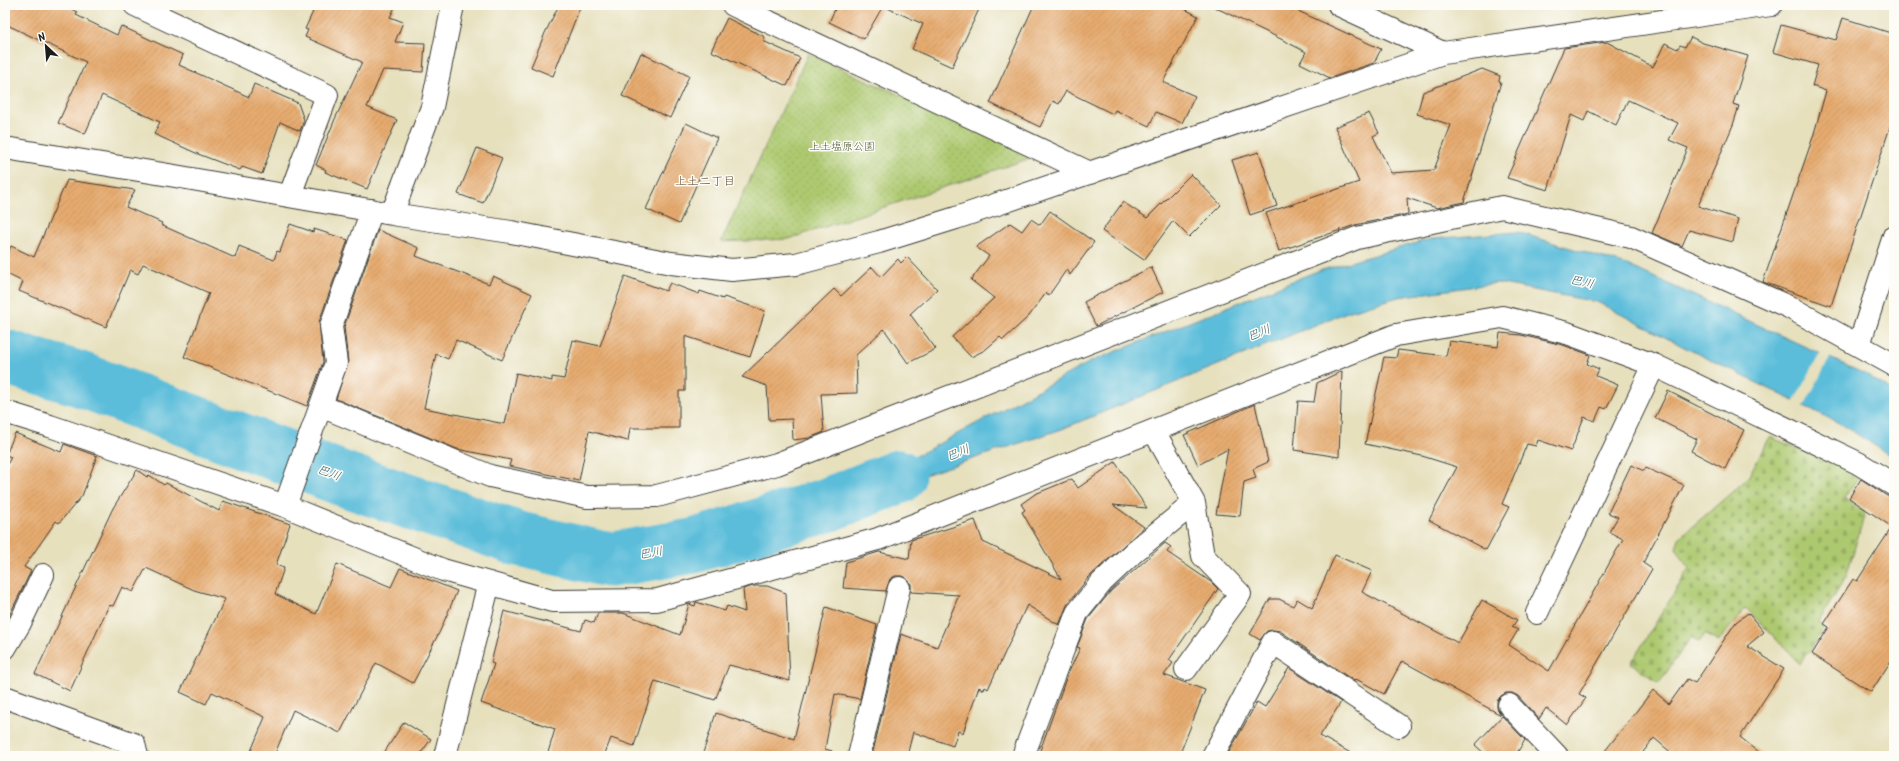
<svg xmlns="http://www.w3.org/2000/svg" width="1899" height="761" viewBox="0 0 1899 761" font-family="Kalam,'Klee One',sans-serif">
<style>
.cemetery{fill:url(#cemetery-stones);stroke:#647246}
.park{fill:url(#park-dots);stroke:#647246}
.water{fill:#5cbdda;stroke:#3c6c7b}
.pier{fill:#e6e0bd}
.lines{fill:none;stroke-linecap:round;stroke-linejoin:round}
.river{stroke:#5cbdda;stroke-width:55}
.building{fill:url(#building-hatch)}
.minor-casing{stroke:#3a3934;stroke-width:24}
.minor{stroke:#fff;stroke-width:22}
.labels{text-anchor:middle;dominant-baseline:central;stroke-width:3;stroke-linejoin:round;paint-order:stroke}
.park-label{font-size:11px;fill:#4f5939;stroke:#fdfcf7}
.neighbourhood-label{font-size:12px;fill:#634e39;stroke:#fdfcf7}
.water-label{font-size:12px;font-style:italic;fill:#365c68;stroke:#fdfcf7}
</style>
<defs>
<pattern id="cemetery-stones" width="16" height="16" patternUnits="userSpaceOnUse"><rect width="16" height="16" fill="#adc970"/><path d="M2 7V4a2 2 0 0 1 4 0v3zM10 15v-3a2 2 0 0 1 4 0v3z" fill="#94ac60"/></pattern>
<pattern id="park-dots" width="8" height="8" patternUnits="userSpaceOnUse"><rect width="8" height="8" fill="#adc970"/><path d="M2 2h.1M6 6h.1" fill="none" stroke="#94ac60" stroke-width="1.8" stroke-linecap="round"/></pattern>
<pattern id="building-hatch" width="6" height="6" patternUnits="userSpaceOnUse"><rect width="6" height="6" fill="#e6ab70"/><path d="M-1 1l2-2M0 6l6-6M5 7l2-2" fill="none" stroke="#c59360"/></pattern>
</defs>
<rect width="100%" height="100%" fill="#fdfcf7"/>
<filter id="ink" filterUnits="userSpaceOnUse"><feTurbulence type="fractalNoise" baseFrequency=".025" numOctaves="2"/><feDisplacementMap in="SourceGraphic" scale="8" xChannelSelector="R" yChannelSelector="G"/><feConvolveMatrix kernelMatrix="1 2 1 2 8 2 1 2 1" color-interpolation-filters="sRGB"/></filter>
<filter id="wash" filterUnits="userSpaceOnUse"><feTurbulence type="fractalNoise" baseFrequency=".012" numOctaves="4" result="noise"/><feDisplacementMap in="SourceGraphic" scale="16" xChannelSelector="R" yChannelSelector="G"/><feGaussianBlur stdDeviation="0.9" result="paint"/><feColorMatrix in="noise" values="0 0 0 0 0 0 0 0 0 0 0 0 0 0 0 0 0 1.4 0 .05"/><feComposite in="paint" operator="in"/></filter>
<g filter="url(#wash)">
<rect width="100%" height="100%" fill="#e6e0bd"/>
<path class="cemetery" d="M 1770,437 L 1861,474 L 1844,498 L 1865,513 L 1846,577 L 1818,623 L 1824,627 L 1811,650 L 1805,654 L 1800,664 L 1746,608 L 1718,642 L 1705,634 L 1699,642 L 1691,637 L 1659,683 L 1631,663 L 1689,569 L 1676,548 L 1679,538 L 1747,479 Z"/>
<path class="park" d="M 808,54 L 1027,152 L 1028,159 L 789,239 L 721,242 Z"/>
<path class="water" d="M 1517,232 L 1627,265 L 1869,376 L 1894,393 L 1894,458 L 1843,425 L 1686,348 L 1597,302 L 1497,283 L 1398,297 L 1347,312 L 1062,429 L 811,513 L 1092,361 L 1315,272 L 1430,239 Z"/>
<path class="pier" d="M 1821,352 L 1831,356 L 1803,408 L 1793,403 Z"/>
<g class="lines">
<path class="river" d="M 5,357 L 77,378 L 346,480 L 519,539 L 609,560 L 693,546 L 827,505 L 898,477"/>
</g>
<g id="blocks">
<path class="building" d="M 5,5 L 63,5 L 77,12 L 76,15 L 117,35 L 121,26 L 183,55 L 179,65 L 249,97 L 254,84 L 298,103 L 304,120 L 300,131 L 280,122 L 262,174 L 242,167 L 240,170 L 198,154 L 154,134 L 160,122 L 102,95 L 85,134 L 58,123 L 86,62 L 5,24 Z
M 316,5 L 396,5 L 390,17 L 403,22 L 395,42 L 425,43 L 423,72 L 383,70 L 367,107 L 397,120 L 367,189 L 325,172 L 326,170 L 316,165 L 335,119 L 362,62 L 305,37 L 308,30 L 305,29 Z
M 559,5 L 581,5 L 553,76 L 531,67 L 545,33 Z
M 837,5 L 981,5 L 952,67 L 912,49 L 923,24 L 883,6 L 864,39 L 829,22 Z
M 1034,5 L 1177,5 L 1198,16 L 1163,82 L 1195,96 L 1182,123 L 1156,112 L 1149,126 L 1115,110 L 1113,114 L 1066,91 L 1059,104 L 1053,101 L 1040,127 L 990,103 Z
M 1210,5 L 1285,5 L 1381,49 L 1374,63 L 1330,78 L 1300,63 L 1306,52 L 1277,37 Z
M 727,18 L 765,37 L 763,41 L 800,58 L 787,86 L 711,51 Z
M 1843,18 L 1894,34 L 1894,115 L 1831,306 L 1763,282 L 1813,137 L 1826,91 L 1812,86 L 1818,65 L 1773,52 L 1781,25 L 1836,40 Z
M 1691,37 L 1703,43 L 1748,56 L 1733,104 L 1739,106 L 1733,125 L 1698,206 L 1738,219 L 1733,242 L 1689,230 L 1682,246 L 1652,233 L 1688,148 L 1669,140 L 1678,123 L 1628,100 L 1616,125 L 1588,111 L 1584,121 L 1571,115 L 1548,190 L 1507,178 L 1564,48 L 1607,42 L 1653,67 L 1665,43 L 1677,49 L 1680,45 L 1685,47 Z
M 641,53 L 689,76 L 670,118 L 622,96 Z
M 1482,69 L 1500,76 L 1499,81 L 1501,82 L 1464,202 L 1437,208 L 1407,198 L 1408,214 L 1355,225 L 1279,251 L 1266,213 L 1359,182 L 1335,127 L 1369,113 L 1379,133 L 1373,136 L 1391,173 L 1434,170 L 1451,125 L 1417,114 L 1423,92 Z
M 686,123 L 717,138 L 679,224 L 646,209 Z
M 477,148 L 502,158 L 483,203 L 458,194 Z
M 1259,152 L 1277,206 L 1250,215 L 1232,160 Z
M 1191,174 L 1221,205 L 1189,237 L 1173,221 L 1144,260 L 1102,231 L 1123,202 L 1147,218 Z
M 67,180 L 135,190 L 126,207 L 162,223 L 161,225 L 235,258 L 239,246 L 274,260 L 277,251 L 280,252 L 290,224 L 313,232 L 314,229 L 348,240 L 319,322 L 323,362 L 307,406 L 184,357 L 209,293 L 143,264 L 138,274 L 130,270 L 106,327 L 19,291 L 23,282 L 5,273 L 5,260 L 11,246 L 34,257 Z
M 1050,211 L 1094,242 L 1070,275 L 1067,269 L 1049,295 L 1046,293 L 1029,316 L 1003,340 L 1000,337 L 985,350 L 971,357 L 952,337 L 994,298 L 971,280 L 989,256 L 976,247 L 1010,223 L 1022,231 L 1031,219 L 1040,225 Z
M 378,230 L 419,248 L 416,256 L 489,284 L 493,276 L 532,294 L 502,360 L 456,340 L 448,359 L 436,354 L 424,408 L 505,424 L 516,373 L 552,381 L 552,377 L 564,379 L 573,340 L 600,346 L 625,276 L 666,291 L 670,283 L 699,294 L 700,291 L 723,299 L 724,297 L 765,311 L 750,357 L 685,336 L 685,391 L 679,391 L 679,428 L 630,428 L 628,441 L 589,431 L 579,481 L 509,466 L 511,460 L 457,449 L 336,399 L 348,362 L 344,327 Z
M 907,257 L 937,289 L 910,314 L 936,349 L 908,363 L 884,329 L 856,355 L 857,393 L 821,394 L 824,432 L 809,438 L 793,440 L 792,419 L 769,420 L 767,386 L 742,377 L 834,289 L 841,296 L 872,267 L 881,277 L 898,259 L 901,263 Z
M 1151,267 L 1163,292 L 1096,326 L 1084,302 Z
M 1500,333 L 1521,335 L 1563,345 L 1590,355 L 1587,364 L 1599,369 L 1596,376 L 1618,385 L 1606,409 L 1601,407 L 1595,421 L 1584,417 L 1571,451 L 1538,440 L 1536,446 L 1527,444 L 1502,504 L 1509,507 L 1486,550 L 1429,520 L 1457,467 L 1422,456 L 1365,444 L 1384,357 L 1396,358 L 1398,350 L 1446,356 L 1449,341 L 1498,347 Z
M 1342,371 L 1339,457 L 1294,450 L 1298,401 L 1314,402 L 1317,383 Z
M 1668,391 L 1744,430 L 1725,469 L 1691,451 L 1697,439 L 1655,418 Z
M 1255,404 L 1268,462 L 1253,469 L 1256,478 L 1244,482 L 1240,516 L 1216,514 L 1228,449 L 1198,465 L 1184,435 Z
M 15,433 L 61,452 L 64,444 L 97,456 L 82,496 L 59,523 L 56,521 L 24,567 L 31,571 L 5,624 L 5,469 L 11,457 L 6,455 Z
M 1115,462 L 1147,508 L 1113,505 L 1144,527 L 1088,578 L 1067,605 L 1059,625 L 1027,605 L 988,689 L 985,687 L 984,690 L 979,687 L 963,733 L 958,731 L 953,746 L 913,732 L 907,756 L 872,756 L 901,634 L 937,647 L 959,595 L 911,592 L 911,584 L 907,579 L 902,576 L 895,576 L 890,579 L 886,591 L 843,588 L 846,562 L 879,552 L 909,559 L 911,540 L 975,520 L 983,542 L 1061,579 L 1022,512 L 1025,510 L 1021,504 L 1035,494 L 1072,479 L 1078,488 Z
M 1631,465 L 1644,471 L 1646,468 L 1684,485 L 1643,563 L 1652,569 L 1579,694 L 1586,698 L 1567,725 L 1546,708 L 1539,719 L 1518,696 L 1512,693 L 1506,693 L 1501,696 L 1497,701 L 1497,708 L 1501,715 L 1402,661 L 1384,694 L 1356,679 L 1354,681 L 1280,631 L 1273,630 L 1267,631 L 1260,640 L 1250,634 L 1270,599 L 1279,599 L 1293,606 L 1297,599 L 1312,608 L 1335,555 L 1372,571 L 1362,592 L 1458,643 L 1482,600 L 1517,620 L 1512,627 L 1518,630 L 1509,645 L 1549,671 L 1623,539 L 1609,532 L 1618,517 L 1608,513 Z
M 137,470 L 147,477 L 149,475 L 164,485 L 166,483 L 219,511 L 223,501 L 290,524 L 276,565 L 284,568 L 275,594 L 316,614 L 337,564 L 391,587 L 400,568 L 457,591 L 440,631 L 413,683 L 376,663 L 340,733 L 293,710 L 274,756 L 249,756 L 265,717 L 212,692 L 206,704 L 180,692 L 225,599 L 194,590 L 146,568 L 133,592 L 122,587 L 113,606 L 109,605 L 70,691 L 35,674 L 113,508 Z
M 1861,479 L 1887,496 L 1894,497 L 1894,656 L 1871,692 L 1812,654 L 1829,627 L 1824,624 L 1853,579 L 1857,581 L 1892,527 L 1849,498 Z
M 1165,543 L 1171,547 L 1167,552 L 1211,582 L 1218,589 L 1169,660 L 1173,663 L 1164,675 L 1205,690 L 1179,756 L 1038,756 L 1067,676 L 1080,648 L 1077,647 L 1088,619 L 1111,591 Z
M 753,586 L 767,586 L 786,593 L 790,681 L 729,665 L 715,700 L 655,681 L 634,746 L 611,738 L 604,756 L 547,756 L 555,729 L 481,703 L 494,664 L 491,663 L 504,611 L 581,631 L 585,620 L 594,623 L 598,613 L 623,613 L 680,635 L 689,604 L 695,606 L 696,602 L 725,611 L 727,606 L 745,612 L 743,589 Z
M 826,607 L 877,625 L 860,699 L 835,694 L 825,749 L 832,751 L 832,756 L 702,756 L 716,713 L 794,739 Z
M 1748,613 L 1764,632 L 1747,646 L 1784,669 L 1740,737 L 1764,756 L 1675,756 L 1654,738 L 1640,756 L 1601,756 L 1653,690 L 1669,704 L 1687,679 L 1695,683 L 1736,622 Z
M 1289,668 L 1341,702 L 1320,736 L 1356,756 L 1227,756 L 1257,702 L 1265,707 Z
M 1502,716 L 1525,740 L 1515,756 L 1487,756 L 1475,745 Z
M 404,722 L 431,739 L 419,756 L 382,756 Z"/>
</g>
</g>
<g filter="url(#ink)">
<use href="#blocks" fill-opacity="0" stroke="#3a3934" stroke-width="1"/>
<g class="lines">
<g class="minor-casing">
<path id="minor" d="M 135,5 L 327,95 L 290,195
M 733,5 L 1090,173
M 1339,5 L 1443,53
M 5,148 L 175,176 L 392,214 L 511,232 L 671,263 L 732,270 L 796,264 L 879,242 L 956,218 L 1443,53 L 1771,5
M 392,214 L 432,107 L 453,5
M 1859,345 L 1894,236
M 321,406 L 490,476 L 587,497 L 657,496 L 777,464 L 1357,238 L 1502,207 L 1631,237 L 1789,307 L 1894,365
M 5,412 L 50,426 L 285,506 L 443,570 L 552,601 L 657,600 L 878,539 L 1396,335 L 1502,317 L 1567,333 L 1654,365 L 1858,463 L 1894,485
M 1154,431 L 1194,503 L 1203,556 L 1240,594 L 1186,669
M 285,506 L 336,363 L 331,326 L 372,210
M 1537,613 L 1654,365
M 5,648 L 20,623 L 43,575
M 5,697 L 134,744 L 137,756
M 1509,705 L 1557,756
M 445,756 L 489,583
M 859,756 L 899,588
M 1023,756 L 1077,613 L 1102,582 L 1135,551 L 1194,503
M 1213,756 L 1273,642 L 1399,726"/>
</g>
<use href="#minor" class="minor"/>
</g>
</g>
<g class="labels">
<g class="park-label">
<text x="842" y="147">上土塩原公園</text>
</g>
<g class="neighbourhood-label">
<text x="705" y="181">上土二丁目</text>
</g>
<g class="water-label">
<text transform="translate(1582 282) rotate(13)">巴川</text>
<text transform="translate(1259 333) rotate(-22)">巴川</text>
<text transform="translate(958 453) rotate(-22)">巴川</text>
<text transform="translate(329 473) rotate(21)">巴川</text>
<text transform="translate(651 553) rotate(-10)">巴川</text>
</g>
</g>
<rect width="1899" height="761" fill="none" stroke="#fdfcf7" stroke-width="20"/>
<g transform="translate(46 46) rotate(334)" stroke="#fdfcf7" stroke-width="3" paint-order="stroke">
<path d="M0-3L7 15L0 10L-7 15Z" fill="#1c1c1c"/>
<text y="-6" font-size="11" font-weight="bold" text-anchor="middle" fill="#1c1c1c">N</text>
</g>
</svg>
